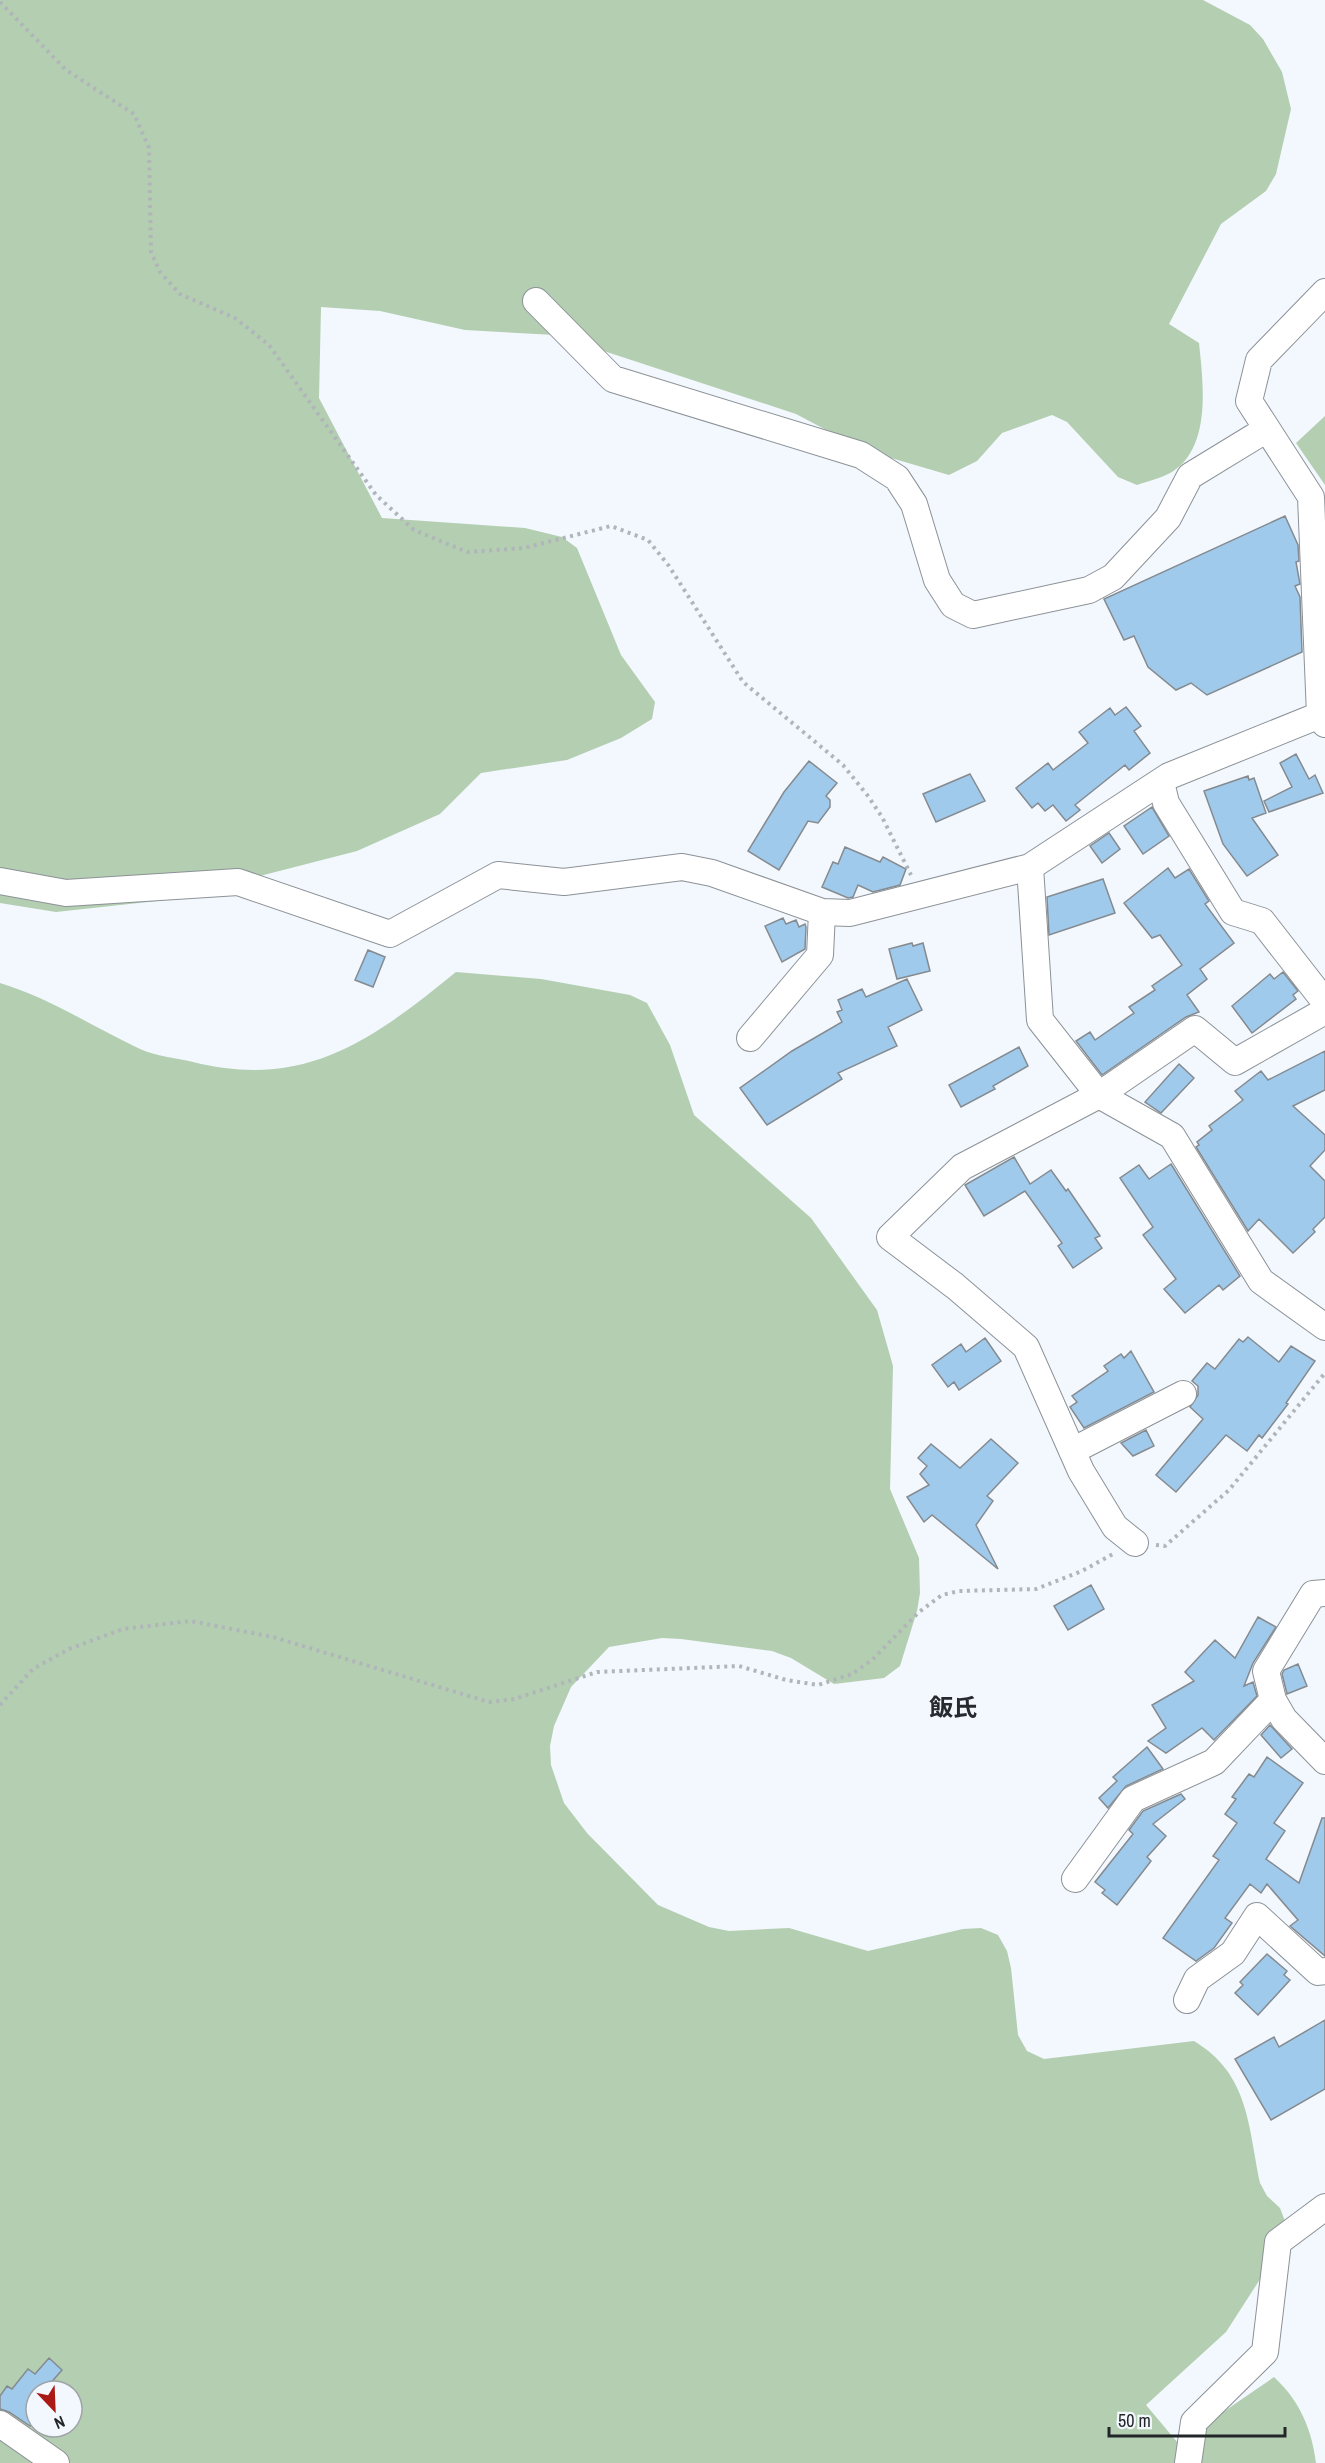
<svg xmlns="http://www.w3.org/2000/svg" width="1325" height="2463" viewBox="0 0 1325 2463" font-family="'Archivo Narrow','Noto Sans JP',sans-serif">
<style>
.green{fill:#b4ceb1;fill-rule:evenodd}
.building{fill:#9fcaec;stroke:#858a8f;stroke-width:1.5}
.lines{fill:none;stroke-linecap:round;stroke-linejoin:round}
.street-casing{stroke:#8c9297;stroke-width:28}
.path{stroke:#b0b5b9;stroke-width:4;stroke-dasharray:3 4.5;stroke-linecap:butt}
.street{stroke:#fff;stroke-width:26}
.labels{text-anchor:middle;dominant-baseline:central;stroke-width:4.5;stroke-linejoin:round;paint-order:stroke}
.quarter-label{font-size:24px;font-weight:bold;fill:#262a2e;stroke:#f2f8fd}
</style>
<rect width="100%" height="100%" fill="#f2f8fd"/>
<path class="green" d="M 0,0 L 1203,0 L 1250,25 L 1263,39 L 1282,72 L 1291,109 L 1276,174 L 1266,191 L 1221,224 L 1169,324 L 1199,343 C 1203,382 1212,447 1172,472 C 1162,478 1148,481 1137,485 L 1118,477 L 1067,422 L 1052,415 L 1002,433 L 977,461 L 949,475 L 864,450 L 796,414 L 555,335 L 465,330 L 380,311 L 321,307 L 319,398 L 382,518 L 525,528 L 562,537 L 577,548 L 621,655 L 655,702 L 652,719 L 621,738 L 567,760 L 481,773 L 440,814 L 357,851 L 166,900 L 56,912 L 0,903 Z
M 1325,416 L 1325,485 L 1296,443 Z
M 456,972 L 541,979 L 630,995 L 647,1003 L 670,1045 L 694,1115 L 811,1218 L 877,1310 L 893,1366 L 890,1489 L 919,1558 L 920,1593 L 917,1611 L 900,1666 L 884,1678 L 834,1684 L 791,1658 L 772,1651 L 681,1639 L 662,1638 L 609,1647 L 571,1687 L 554,1726 L 550,1746 L 551,1765 L 564,1803 L 587,1833 L 658,1905 L 709,1927 L 729,1931 L 789,1928 L 868,1951 L 963,1929 L 981,1928 L 998,1935 L 1007,1951 L 1011,1968 L 1018,2035 L 1027,2051 L 1044,2059 L 1194,2041 C 1249,2074 1248,2125 1260,2183 L 1267,2196 L 1280,2208 L 1286,2224 L 1284,2242 L 1226,2332 L 1146,2405 L 1178,2443 L 1274,2377 C 1299,2400 1312,2429 1316,2463 L 0,2463 L 0,983 C 50,998 93,1027 140,1049 C 156,1056 176,1058 193,1062 C 306,1090 372,1040 456,972 ZM 36,2391 L 72,2391 L 72,2427 L 36,2427 Z"/>
<path class="building" d="M 1285,516 L 1298,545 L 1299,561 L 1296,562 L 1300,584 L 1295,586 L 1300,597 L 1302,652 L 1207,695 L 1191,683 L 1176,690 L 1148,667 L 1134,636 L 1124,640 L 1104,599 Z
M 1126,707 L 1141,726 L 1134,731 L 1150,753 L 1129,770 L 1125,765 L 1075,805 L 1080,810 L 1066,821 L 1053,805 L 1045,811 L 1038,803 L 1032,808 L 1016,788 L 1048,763 L 1053,770 L 1088,743 L 1079,732 L 1110,708 L 1115,715 Z
M 1296,754 L 1309,779 L 1315,775 L 1323,793 L 1269,812 L 1264,801 L 1292,787 L 1280,763 Z
M 809,761 L 837,783 L 826,796 L 830,800 L 830,807 L 818,823 L 808,821 L 779,870 L 748,851 L 784,792 Z
M 970,774 L 985,801 L 936,822 L 923,794 Z
M 1248,776 L 1249,780 L 1254,778 L 1266,813 L 1252,818 L 1278,855 L 1247,876 L 1223,844 L 1204,791 Z
M 1152,807 L 1169,836 L 1143,854 L 1124,826 Z
M 1109,833 L 1120,849 L 1102,863 L 1090,846 Z
M 845,847 L 880,862 L 883,857 L 906,869 L 900,885 L 873,892 L 858,885 L 853,897 L 848,898 L 822,887 L 833,862 L 838,864 Z
M 1168,868 L 1175,878 L 1189,869 L 1209,901 L 1205,904 L 1234,943 L 1200,969 L 1207,979 L 1187,995 L 1199,1012 L 1186,1017 L 1102,1075 L 1076,1041 L 1090,1032 L 1095,1040 L 1134,1013 L 1129,1007 L 1155,990 L 1152,986 L 1182,965 L 1160,935 L 1152,938 L 1124,903 Z
M 1103,879 L 1115,913 L 1049,935 L 1047,897 Z
M 783,918 L 786,924 L 796,920 L 799,927 L 805,924 L 806,927 L 805,949 L 782,962 L 765,926 Z
M 912,943 L 913,946 L 923,943 L 930,971 L 897,979 L 889,949 Z
M 368,950 L 385,957 L 373,987 L 355,980 Z
M 1283,972 L 1298,991 L 1293,995 L 1296,999 L 1252,1033 L 1232,1006 L 1270,974 L 1274,979 Z
M 907,979 L 922,1010 L 888,1027 L 897,1046 L 838,1073 L 842,1079 L 767,1125 L 740,1088 L 792,1051 L 842,1022 L 837,1012 L 842,1010 L 838,1000 L 862,989 L 866,997 Z
M 1019,1047 L 1028,1066 L 993,1086 L 995,1089 L 961,1107 L 949,1085 Z
M 1325,1051 L 1325,1090 L 1293,1106 L 1325,1135 L 1325,1150 L 1310,1166 L 1325,1181 L 1325,1217 L 1313,1229 L 1315,1232 L 1293,1253 L 1259,1219 L 1248,1231 L 1196,1147 L 1199,1145 L 1197,1142 L 1212,1130 L 1209,1126 L 1243,1100 L 1235,1091 L 1261,1071 L 1268,1080 Z
M 1179,1064 L 1194,1078 L 1161,1113 L 1145,1102 Z
M 1014,1157 L 1030,1184 L 1051,1170 L 1066,1191 L 1068,1189 L 1100,1236 L 1095,1238 L 1102,1248 L 1073,1268 L 1058,1246 L 1062,1243 L 1025,1191 L 984,1216 L 965,1185 Z
M 1171,1164 L 1240,1276 L 1223,1290 L 1219,1285 L 1185,1313 L 1164,1289 L 1176,1279 L 1143,1235 L 1153,1227 L 1120,1178 L 1139,1165 L 1149,1179 Z
M 1248,1337 L 1279,1362 L 1291,1346 L 1315,1361 L 1286,1403 L 1288,1404 L 1262,1438 L 1259,1435 L 1247,1451 L 1226,1435 L 1176,1492 L 1156,1475 L 1203,1419 L 1190,1407 L 1198,1395 L 1198,1386 L 1192,1381 L 1207,1363 L 1215,1369 L 1239,1339 L 1243,1342 Z
M 985,1338 L 1001,1361 L 959,1390 L 954,1382 L 948,1387 L 932,1365 L 961,1344 L 966,1352 Z
M 1131,1351 L 1154,1392 L 1084,1428 L 1070,1407 L 1077,1402 L 1072,1396 L 1108,1371 L 1104,1366 L 1121,1354 L 1124,1358 Z
M 1146,1430 L 1154,1446 L 1133,1456 L 1121,1443 Z
M 991,1439 L 1018,1463 L 987,1496 L 993,1501 L 976,1525 L 998,1569 L 932,1515 L 924,1522 L 907,1497 L 929,1485 L 920,1474 L 927,1466 L 918,1458 L 931,1444 L 960,1468 Z
M 1091,1585 L 1104,1609 L 1068,1630 L 1054,1606 Z
M 1258,1617 L 1276,1627 L 1253,1663 L 1244,1686 L 1253,1682 L 1257,1696 L 1214,1740 L 1202,1728 L 1166,1753 L 1148,1741 L 1166,1728 L 1152,1705 L 1194,1681 L 1185,1672 L 1215,1640 L 1235,1658 Z
M 1298,1664 L 1307,1686 L 1287,1694 L 1282,1674 L 1284,1670 Z
M 1270,1725 L 1292,1749 L 1281,1758 L 1261,1735 Z
M 1147,1747 L 1163,1769 L 1126,1786 L 1108,1808 L 1099,1798 L 1117,1781 L 1113,1777 Z
M 1267,1757 L 1303,1783 L 1274,1823 L 1285,1831 L 1266,1859 L 1299,1883 L 1322,1818 L 1325,1818 L 1325,1956 L 1290,1926 L 1298,1920 L 1267,1884 L 1261,1893 L 1250,1884 L 1225,1918 L 1232,1923 L 1214,1948 L 1196,1961 L 1163,1938 L 1219,1860 L 1213,1856 L 1237,1823 L 1225,1814 L 1236,1799 L 1232,1797 L 1249,1774 L 1254,1777 Z
M 1181,1794 L 1185,1799 L 1153,1824 L 1166,1836 L 1147,1857 L 1151,1861 L 1117,1905 L 1102,1893 L 1105,1890 L 1095,1882 L 1133,1834 L 1129,1830 L 1143,1811 Z
M 1267,1954 L 1287,1971 L 1284,1975 L 1290,1980 L 1258,2015 L 1235,1993 L 1243,1985 L 1240,1982 Z
M 1325,2020 L 1325,2089 L 1271,2120 L 1235,2059 L 1274,2037 L 1279,2047 Z
M 49,2358 L 62,2370 L 49,2385 L 57,2391 L 36,2391 L 36,2419 L 30,2426 L 9,2412 L 0,2409 L 0,2396 L 7,2386 L 12,2389 L 28,2369 L 35,2374 Z"/>
<g class="lines">
<g class="street-casing">
<path id="street" d="M 1325,292 L 1259,360 L 1249,401 L 1311,497 L 1320,715 L 1325,724
M 536,301 L 613,379 L 861,455 L 897,478 L 914,504 L 937,580 L 953,605 L 973,615 L 1089,590 L 1113,577 L 1168,518 L 1190,476 L 1267,429
M 1161,782 L 1166,803 L 1233,912 L 1262,921 L 1325,1002
M 1030,867 L 1040,1020 L 1099,1095 L 1172,1136 L 1261,1281 L 1325,1327
M 0,881 L 66,893 L 238,882 L 390,934 L 498,875 L 564,882 L 682,867 L 712,873 L 822,912 L 850,913 L 1030,867 L 1169,776 L 1320,715
M 750,1038 L 820,955 L 822,912
M 1072,1451 L 1183,1394
M 1135,1543 L 1115,1527 L 1081,1471 L 1026,1347 L 955,1286 L 890,1237 L 962,1167 L 1099,1095 L 1195,1029 L 1235,1062 L 1325,1011
M 1325,1593 L 1313,1594 L 1266,1671 L 1273,1700 L 1284,1719 L 1325,1761
M 1075,1879 L 1133,1799 L 1214,1762 L 1273,1700
M 1187,2000 L 1197,1979 L 1233,1953 L 1257,1916 L 1318,1972 L 1325,1971
M 0,2424 L 56,2463
M 1188,2463 L 1194,2422 L 1265,2352 L 1278,2242 L 1325,2207"/>
</g>
<path class="path" d="M 0,2 L 66,70 L 134,114 L 149,148 L 151,252 L 160,272 L 180,294 L 235,318 L 269,345 L 376,495 L 414,530 L 467,552 L 524,548 L 611,526 L 648,540 L 669,566 L 743,682 L 843,765 L 868,796 L 882,817 L 911,875
M 1156,1545 L 1165,1546 L 1229,1490 L 1325,1373
M 0,1705 L 33,1669 L 69,1649 L 123,1629 L 190,1621 L 273,1637 L 489,1702 L 514,1699 L 597,1672 L 739,1666 L 786,1680 L 818,1685 L 852,1674 L 872,1660 L 919,1612 L 942,1595 L 959,1591 L 1036,1589 L 1082,1571 L 1113,1554"/>
<use href="#street" class="street"/>
</g>
<g class="labels">
<g class="quarter-label">
<text x="953" y="1707">飯氏</text>
</g>
</g>
<g transform="translate(54 2409) rotate(157)"><circle r="28" fill="#f2f8fd" stroke="#9fa4a8" stroke-width="1.5"/>
<path d="M0-4.5L10 22L0 15L-10 22Z" fill="#ab1916"/>
<text y="-9" font-size="16" font-weight="bold" text-anchor="middle" fill="#232628">N</text>
</g>
<path d="M1109 2427v9h176v-9" fill="none" stroke="#232628" stroke-width="3"/>
<text x="1118" y="2427" font-size="18" fill="#232628" stroke="#f2f8fd" stroke-width="4.5" paint-order="stroke">50 m</text>
</svg>
